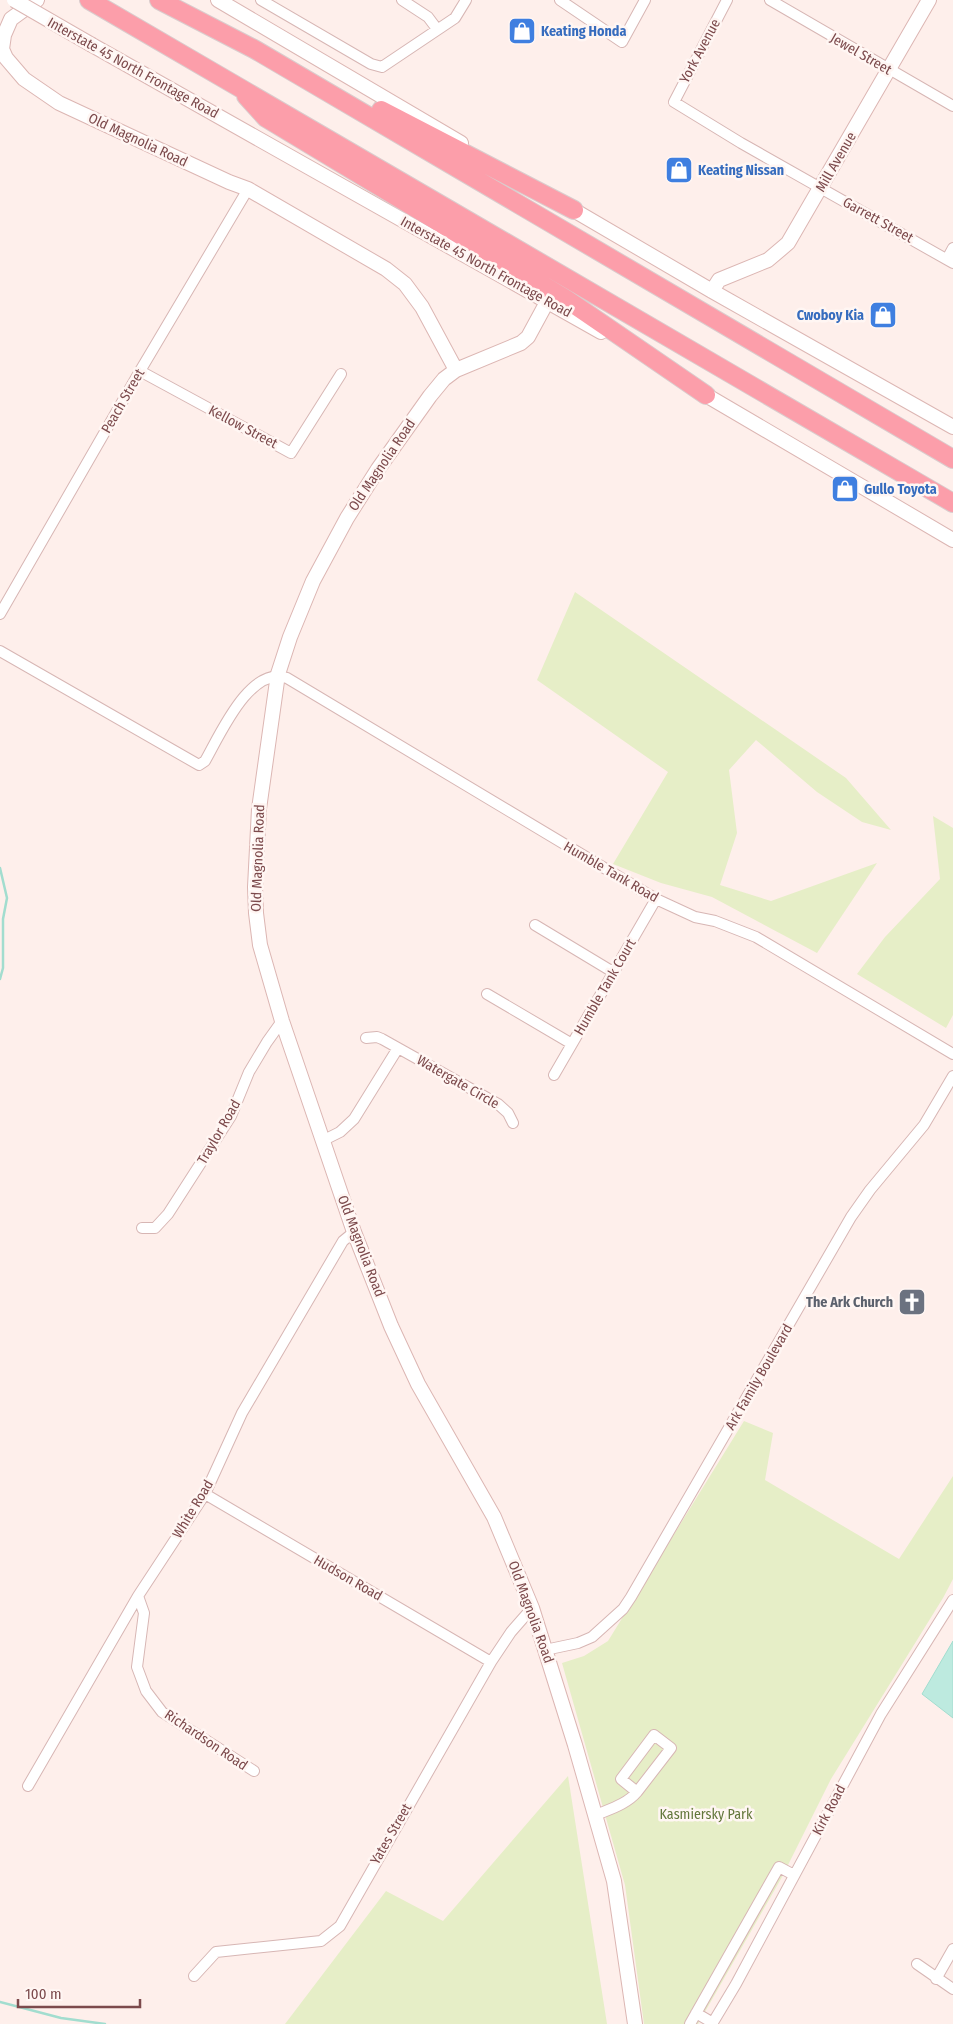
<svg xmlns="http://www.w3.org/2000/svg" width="953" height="2024" viewBox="0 0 953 2024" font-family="'Fira Sans Condensed',sans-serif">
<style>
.green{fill:#e6eec7}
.water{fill:#bdeadf;stroke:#a2ddcf}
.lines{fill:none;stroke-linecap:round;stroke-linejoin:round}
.stream{stroke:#a2ddcf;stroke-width:2.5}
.street-casing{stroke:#d7b6b4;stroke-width:12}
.secondary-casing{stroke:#dcb6b3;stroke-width:16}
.highway-casing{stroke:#dacccd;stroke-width:20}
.street{stroke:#fff;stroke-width:10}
.secondary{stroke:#fff;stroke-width:14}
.highway{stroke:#fc9eaa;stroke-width:18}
.secondary-bridge-casing{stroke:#dcb6b3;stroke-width:16;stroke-linecap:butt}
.secondary-bridge{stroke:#fff;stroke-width:14}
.labels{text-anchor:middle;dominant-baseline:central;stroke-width:5;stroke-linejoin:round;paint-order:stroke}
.shop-label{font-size:14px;font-weight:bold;fill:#366cbe;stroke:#fff6f3;text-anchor:start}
.street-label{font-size:14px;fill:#7c4a4c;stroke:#fff6f3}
.worship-label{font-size:14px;font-weight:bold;fill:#5b616d;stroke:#fff6f3;text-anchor:end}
.park-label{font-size:14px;fill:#63773b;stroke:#fff6f3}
</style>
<rect width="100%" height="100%" fill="#feefeb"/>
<path class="green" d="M 575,592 L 846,778 L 891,830 L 862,822 L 817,792 L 756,740 L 729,770 L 737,833 L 720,885 L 771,901 L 877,863 L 817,953 L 712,897 L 661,883 L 613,864 L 668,772 L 537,680 Z
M 933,816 L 953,828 L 953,1015 L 946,1028 L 857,974 L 885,937 L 940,879 Z
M 744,1421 L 773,1433 L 765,1480 L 899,1559 L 953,1476 L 953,1579 L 943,1598 L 831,1779 L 782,1877 L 698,2024 L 644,2024 L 625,1885 L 562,1663 L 584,1656 L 608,1641 Z
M 568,1776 L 607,2024 L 285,2024 L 386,1891 L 443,1921 Z"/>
<path class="water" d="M 953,1641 L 953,1718 L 922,1694 Z"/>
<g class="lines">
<path class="stream" d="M 0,868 L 7,898 L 3,919 L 3,968 L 0,979
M 0,2002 L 61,2018 L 105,2024"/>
<g class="street-casing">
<path id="street" d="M 261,0 L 371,64 L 382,67 L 455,18 L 466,0
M 402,0 L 428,17 L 437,29
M 560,0 L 622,42 L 645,0
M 727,0 L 674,102 L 741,143 L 953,263
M 770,0 L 953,106
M 947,259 L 953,248
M 140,371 L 291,453 L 341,374
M 0,614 L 140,371 L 248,189
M 0,651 L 199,765 L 205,761 C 220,735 250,665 287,678 L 656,899 L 695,917 L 715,921 L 756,937 L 953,1054
M 535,925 L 613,972
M 487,994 L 572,1044
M 366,1038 L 377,1037 L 382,1039 L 498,1104 L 508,1113 L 513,1123
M 554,1075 L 656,899
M 324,1140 L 340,1132 L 354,1119 L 398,1048
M 142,1228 L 155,1228 L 168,1214 L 231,1116 L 249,1072 L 267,1042 L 282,1021
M 205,1494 L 491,1662
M 138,1596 L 144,1613 L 137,1667 L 146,1691 L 162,1712 L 254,1771
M 545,1650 L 578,1643 L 592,1637 L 623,1609 L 631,1597 L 851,1217 L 870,1190 L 924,1125 L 953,1076
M 28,1786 L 138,1596 L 205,1494 L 242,1413 L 343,1241 L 354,1232
M 596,1815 C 610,1809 627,1804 637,1792 L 671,1748 L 654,1735 L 621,1779 L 637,1792
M 917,1964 L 953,1989
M 194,1976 L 216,1952 L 321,1941 L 340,1926 L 491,1662 L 511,1632 L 532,1608
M 936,1979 L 953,1949
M 696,2013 L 713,2023
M 690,2024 L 779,1867 L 794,1875
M 712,2024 L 736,1984 L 881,1714 L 953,1600"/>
</g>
<g class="secondary-casing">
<path id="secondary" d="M 37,0 L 11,19 L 4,35 L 2,49 L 6,58 L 24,79 L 59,103 L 229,182 L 248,189 L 386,269 L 405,284 L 422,307 L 456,370 L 444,379 L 430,396 L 378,469 L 347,518 L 313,581 L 290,637 L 278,674 L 259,809 L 255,887 L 256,913 L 260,945 L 282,1021 L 354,1232 L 391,1326 L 418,1384 L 494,1517 L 532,1608 L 575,1745 L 614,1881 L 635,2024
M 218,0 L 461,143
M 92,45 L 601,332
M 565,205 L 712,291 L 953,427
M 712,291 L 719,280 L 768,260 L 788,243 L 929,0
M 456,370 L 521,343 L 528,337 L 547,302
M 699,391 L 953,540"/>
</g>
<g class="highway-casing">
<path id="highway" d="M 89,0 L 953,503
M 159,0 L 254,49 L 953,459
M 246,96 L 266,118 L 566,299 L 706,395
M 381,110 L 574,210"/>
</g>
<use href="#street" class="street"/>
<use href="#secondary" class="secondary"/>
<use href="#highway" class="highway"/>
<g class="secondary-bridge-casing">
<path id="secondary-bridge" d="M 14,0 L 92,45"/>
</g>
<use href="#secondary-bridge" class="secondary-bridge"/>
</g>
<defs>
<g id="shop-square" transform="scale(1.4375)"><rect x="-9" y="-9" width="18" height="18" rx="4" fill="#3f7fe0" stroke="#fff6f3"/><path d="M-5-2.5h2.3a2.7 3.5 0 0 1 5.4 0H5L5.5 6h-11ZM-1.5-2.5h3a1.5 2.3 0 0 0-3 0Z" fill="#fff"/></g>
<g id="church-square" transform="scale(1.4375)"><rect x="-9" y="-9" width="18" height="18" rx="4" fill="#6b7280" stroke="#fff6f3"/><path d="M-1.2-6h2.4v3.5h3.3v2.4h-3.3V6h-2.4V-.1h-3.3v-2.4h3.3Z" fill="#fff"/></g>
</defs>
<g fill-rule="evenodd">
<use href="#shop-square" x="522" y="31"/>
<use href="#shop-square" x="679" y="170"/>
<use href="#shop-square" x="883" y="315"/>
<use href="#shop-square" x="845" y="489"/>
<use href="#church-square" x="912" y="1302"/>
</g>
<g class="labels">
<g class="shop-label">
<text x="541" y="31">Keating Honda</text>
<text x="698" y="170">Keating Nissan</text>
<text x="864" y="315" text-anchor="end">Cwoboy Kia</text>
<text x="864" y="489">Gullo Toyota</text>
</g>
<g class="street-label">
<text transform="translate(700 51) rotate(-62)">York Avenue</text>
<text transform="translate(861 54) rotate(30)">Jewel Street</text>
<text transform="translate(133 68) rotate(29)">Interstate 45 North Frontage Road</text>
<text transform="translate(138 140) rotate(25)">Old Magnolia Road</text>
<text transform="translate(836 162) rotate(-60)">Mill Avenue</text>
<text transform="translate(878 220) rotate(29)">Garrett Street</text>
<text transform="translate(486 267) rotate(29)">Interstate 45 North Frontage Road</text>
<text transform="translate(123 401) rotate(-60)">Peach Street</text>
<text transform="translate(243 427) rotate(28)">Kellow Street</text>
<text transform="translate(382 465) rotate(-56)">Old Magnolia Road</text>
<text transform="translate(258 858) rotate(-88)">Old Magnolia Road</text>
<text transform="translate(611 872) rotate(30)">Humble Tank Road</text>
<text transform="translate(605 987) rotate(-60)">Humble Tank Court</text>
<text transform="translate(458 1082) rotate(30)">Watergate Circle</text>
<text transform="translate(219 1132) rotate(-60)">Traylor Road</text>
<text transform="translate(361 1246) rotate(69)">Old Magnolia Road</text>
<text transform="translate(759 1377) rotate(-60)">Ark Family Boulevard</text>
<text transform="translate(193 1509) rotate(-59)">White Road</text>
<text transform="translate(348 1578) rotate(30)">Hudson Road</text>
<text transform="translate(531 1612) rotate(70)">Old Magnolia Road</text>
<text transform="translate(206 1740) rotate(34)">Richardson Road</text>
<text transform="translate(829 1810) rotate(-62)">Kirk Road</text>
<text transform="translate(391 1834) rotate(-60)">Yates Street</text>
</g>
<g class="worship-label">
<text x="893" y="1302">The Ark Church</text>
</g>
<g class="park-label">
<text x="706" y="1814">Kasmiersky Park</text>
</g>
</g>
<path d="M18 1999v8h122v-8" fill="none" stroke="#7c4a4c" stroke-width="2.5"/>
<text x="25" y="1999" font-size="15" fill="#7c4a4c" stroke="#fff6f3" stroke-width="4" paint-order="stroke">100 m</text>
</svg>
